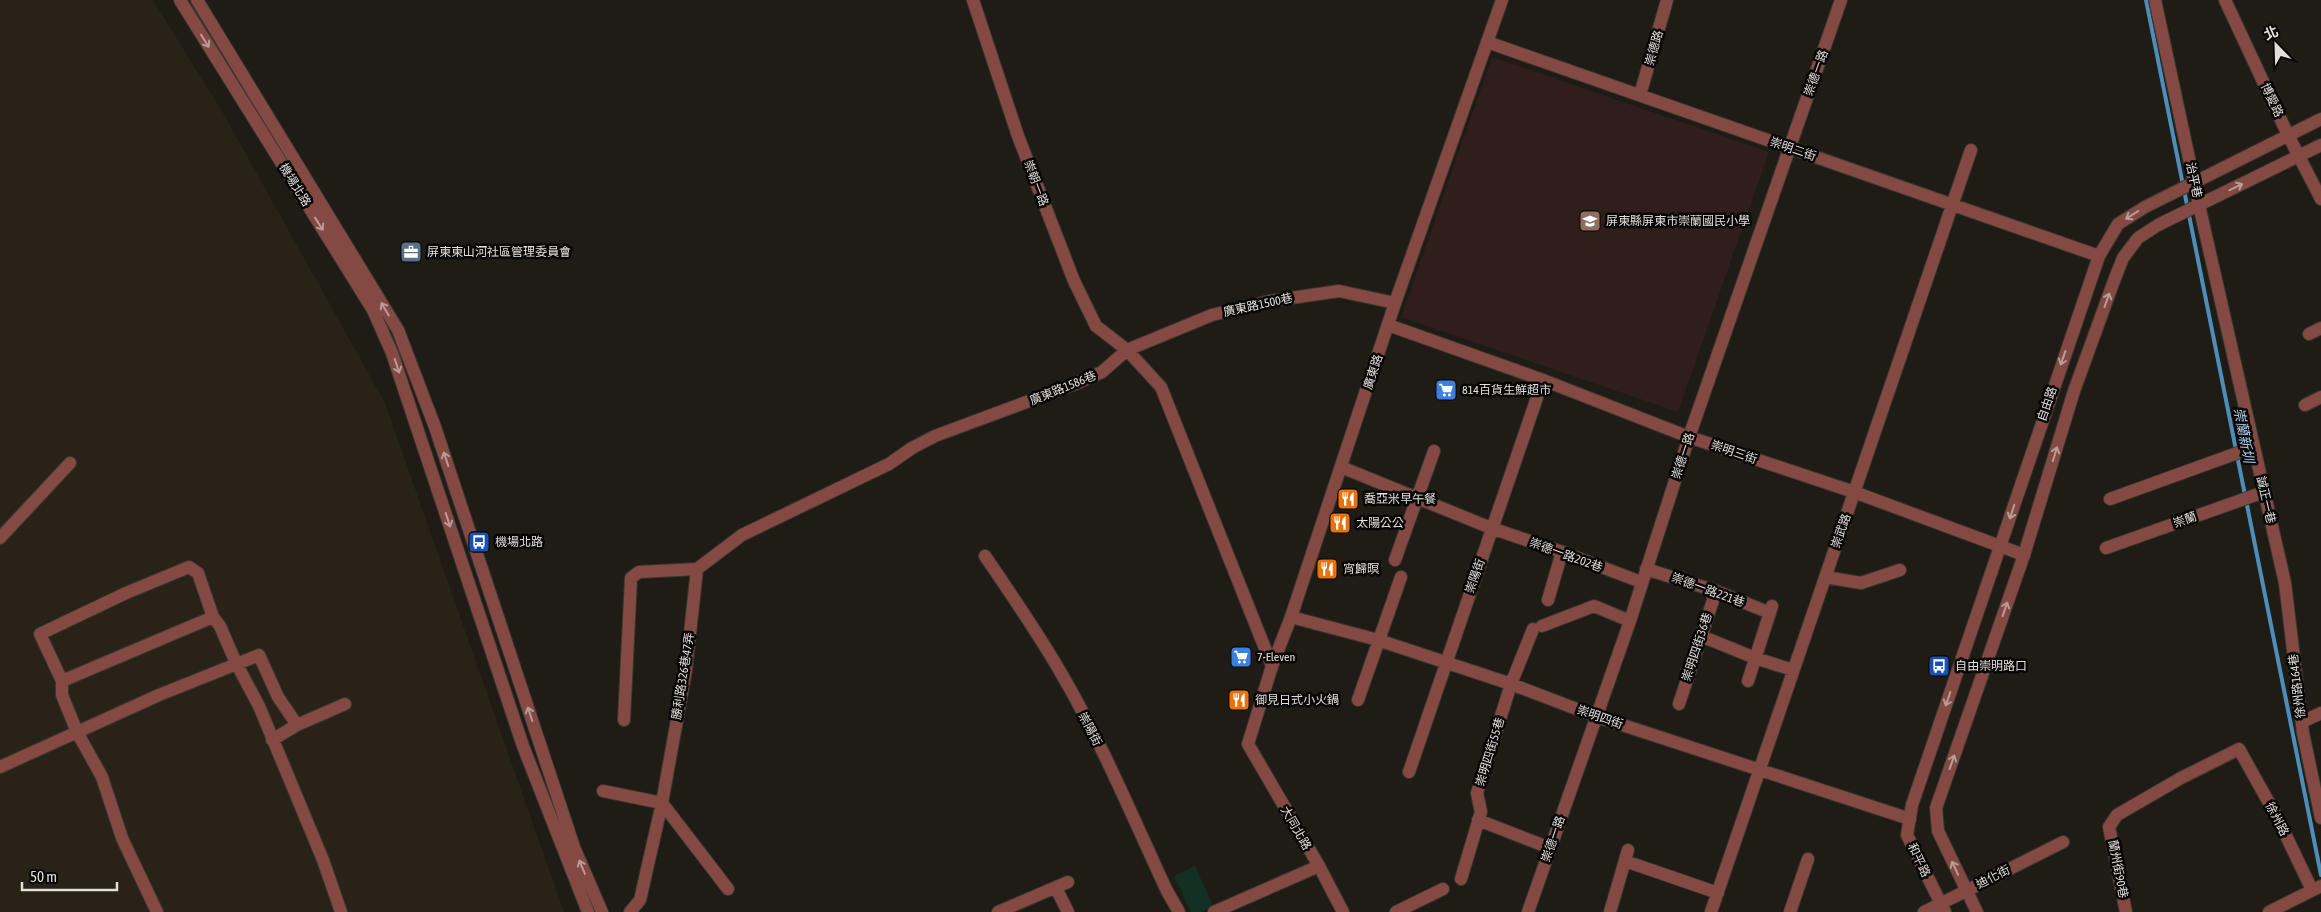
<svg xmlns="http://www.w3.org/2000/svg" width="2321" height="912" viewBox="0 0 2321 912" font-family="'Asap Condensed','Noto Sans TC',sans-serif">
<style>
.built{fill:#282316}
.education{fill:#301e1b}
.grass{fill:#123124}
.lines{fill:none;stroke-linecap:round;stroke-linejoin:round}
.stream{stroke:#4d8db7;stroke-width:4}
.minor-casing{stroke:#393731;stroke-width:14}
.tertiary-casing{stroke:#393731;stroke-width:14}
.minor{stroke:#854944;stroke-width:12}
.tertiary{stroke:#854944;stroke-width:12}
.oneway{stroke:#b89c97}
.labels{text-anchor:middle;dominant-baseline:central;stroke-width:5;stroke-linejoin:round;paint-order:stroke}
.street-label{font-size:12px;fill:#e1dfdb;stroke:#080705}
.poi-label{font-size:12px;fill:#e1dfdb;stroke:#080705;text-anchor:start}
.water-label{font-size:14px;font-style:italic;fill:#a9cff0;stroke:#080705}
</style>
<rect width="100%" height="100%" fill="#1e1c15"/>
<path class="built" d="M 0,0 L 153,0 L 223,113 L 385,403 L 564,912 L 0,912 Z"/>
<path class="education" d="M 1492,57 L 1769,152 L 1678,412 L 1401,317 Z"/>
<path class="grass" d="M 1195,866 L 1213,906 L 1201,912 L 1191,912 L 1174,876 Z"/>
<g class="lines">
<path class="stream" d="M 2146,0 L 2321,875"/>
<g class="minor-casing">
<path id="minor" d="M 973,0 L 1018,136 L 1074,281 L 1096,326 L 1127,350 L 1161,387 L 1272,666
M 2155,0 L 2199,205 L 2285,583 L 2303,733 L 2321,818
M 2225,0 L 2288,135 L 2321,199
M 1487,42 L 2099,256
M 1640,95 L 1667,0
M 1388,325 L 1543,380 L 1689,437 L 1854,492 L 2024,555
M 2309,334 L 2321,328
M 2305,405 L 2321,397
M 1341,467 L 1491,528 L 1562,552 L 1641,582
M 2110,499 L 2254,447
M 0,538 L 70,463
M 2106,548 L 2264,492
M 985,556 C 1011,594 1038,633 1061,673 C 1102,743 1133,818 1167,891 L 1179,912
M 1395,560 L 1434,451
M 1646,569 L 1716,591 L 1770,613
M 1825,577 L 1861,583 L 1900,570
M 1548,600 L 1562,552
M 1291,617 L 1378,640 L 1511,684 L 1595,716 L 1910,819
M 1542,626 L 1594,606 L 1630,621
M 1701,636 L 1755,658 L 1793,670
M 62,681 L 213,617
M 1748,681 L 1772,606
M 1358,700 L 1401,577
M 1679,704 L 1716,591
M 624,720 L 631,578 L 639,572 L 697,569
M 2302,722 L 2321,713
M 272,740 L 297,725 L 345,704
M 0,767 L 159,695 L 259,655 L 278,697 L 297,725
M 1409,772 L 1543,380
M 603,791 L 662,803 L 728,889
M 1478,820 L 1550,848
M 1625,861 L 1718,893
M 1461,879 L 1481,812 L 1477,793 L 1511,684 L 1533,629
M 1056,888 L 1068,912
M 157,912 L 122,838 L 102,777 L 77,732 L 62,695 L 62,681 L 40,634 L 126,593 L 189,567 L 198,573 L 213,617 L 220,626 L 236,663 L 259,706 L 323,860 L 341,912
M 630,912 L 640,900 L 662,803 L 686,670 L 697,569 L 742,535 L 889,464 L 912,448 L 935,436 L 1075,384 L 1102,372 L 1127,350 L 1212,315 L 1270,301 L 1339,291 L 1395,303
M 998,912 L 1068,882
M 1214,912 L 1319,866
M 1396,912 L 1443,889
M 1528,912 L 1630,621 L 1689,437 L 1841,0
M 1610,912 L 1628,850
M 1711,912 L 1971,150
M 1790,912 L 1808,859
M 1924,912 L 2063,842
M 2126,912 L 2109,827 L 2117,815 L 2181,778 L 2239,749 L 2278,819 L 2312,890
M 2269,912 L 2321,886"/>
</g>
<g class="tertiary-casing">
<path id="tertiary" d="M 180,0 L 373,310 L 392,353 L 523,746 L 588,912
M 197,0 L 398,330 L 435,427 L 574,847 L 602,912
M 1343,912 L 1319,866 L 1248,744 L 1272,666 L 1291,617 L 1395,303 L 1502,0
M 1945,912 L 1907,835 L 1912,805 L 2099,256 L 2118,224 L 2145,207 L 2321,119
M 1977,912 L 1938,831 L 1936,808 L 2024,555 L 2074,391 L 2115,278 L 2123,258 L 2138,238 L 2158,225 L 2321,145"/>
</g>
<use href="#minor" class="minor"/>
<use href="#tertiary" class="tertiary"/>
</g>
<defs><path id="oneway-shaft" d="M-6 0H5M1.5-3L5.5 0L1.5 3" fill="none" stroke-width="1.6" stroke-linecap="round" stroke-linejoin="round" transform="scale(1.25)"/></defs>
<g class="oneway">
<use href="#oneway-shaft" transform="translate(205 41) rotate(58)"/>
<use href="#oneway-shaft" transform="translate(2236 187) rotate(-26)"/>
<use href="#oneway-shaft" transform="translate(2132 215) rotate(148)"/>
<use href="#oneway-shaft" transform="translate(319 224) rotate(58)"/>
<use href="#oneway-shaft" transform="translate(2107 300) rotate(-70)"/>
<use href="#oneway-shaft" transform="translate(385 309) rotate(-121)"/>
<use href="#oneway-shaft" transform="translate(2063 358) rotate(109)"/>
<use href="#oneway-shaft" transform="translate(397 366) rotate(72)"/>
<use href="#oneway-shaft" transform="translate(2055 454) rotate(-73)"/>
<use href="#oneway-shaft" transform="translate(446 459) rotate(-108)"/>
<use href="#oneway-shaft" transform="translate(2012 512) rotate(108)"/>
<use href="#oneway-shaft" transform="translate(448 520) rotate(72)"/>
<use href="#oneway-shaft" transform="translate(2005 609) rotate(-71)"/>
<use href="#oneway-shaft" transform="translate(1948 699) rotate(109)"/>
<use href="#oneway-shaft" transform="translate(530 714) rotate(-108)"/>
<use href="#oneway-shaft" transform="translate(1952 762) rotate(-71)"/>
<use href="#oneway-shaft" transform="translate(582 867) rotate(-113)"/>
<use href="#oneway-shaft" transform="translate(1955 868) rotate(-115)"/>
</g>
<defs>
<g id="school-square" transform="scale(1.125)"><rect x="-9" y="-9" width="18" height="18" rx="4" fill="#8d6e63" stroke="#080705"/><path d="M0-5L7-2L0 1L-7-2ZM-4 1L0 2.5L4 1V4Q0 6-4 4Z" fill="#fff"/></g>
<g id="office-square" transform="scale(1.125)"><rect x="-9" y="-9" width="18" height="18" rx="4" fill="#5c6f8a" stroke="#080705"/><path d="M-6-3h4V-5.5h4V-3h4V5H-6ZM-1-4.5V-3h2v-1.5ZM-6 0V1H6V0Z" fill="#fff"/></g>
<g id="supermarket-square" transform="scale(1.125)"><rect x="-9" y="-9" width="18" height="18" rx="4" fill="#3f7fe0" stroke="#080705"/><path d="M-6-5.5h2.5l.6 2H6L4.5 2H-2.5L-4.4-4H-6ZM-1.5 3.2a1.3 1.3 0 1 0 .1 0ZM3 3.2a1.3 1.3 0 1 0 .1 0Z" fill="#fff"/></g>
<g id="restaurant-square" transform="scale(1.125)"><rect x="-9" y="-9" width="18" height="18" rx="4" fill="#e8710a" stroke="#080705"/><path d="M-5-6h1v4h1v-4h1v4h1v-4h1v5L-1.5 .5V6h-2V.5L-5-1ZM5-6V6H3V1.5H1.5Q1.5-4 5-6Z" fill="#fff"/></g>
<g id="bus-square" transform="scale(1.125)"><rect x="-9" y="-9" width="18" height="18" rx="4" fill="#1a4fb4" stroke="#080705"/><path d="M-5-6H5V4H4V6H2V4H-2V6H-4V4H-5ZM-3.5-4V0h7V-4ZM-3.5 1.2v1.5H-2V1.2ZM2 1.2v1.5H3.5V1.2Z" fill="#fff"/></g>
</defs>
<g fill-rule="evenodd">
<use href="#school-square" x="1590" y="221"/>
<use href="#office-square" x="411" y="252"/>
<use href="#supermarket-square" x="1446" y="390"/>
<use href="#restaurant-square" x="1348" y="499"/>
<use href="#restaurant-square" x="1340" y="523"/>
<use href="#bus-square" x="479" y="542"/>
<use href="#restaurant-square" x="1327" y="569"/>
<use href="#supermarket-square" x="1241" y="657"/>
<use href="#bus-square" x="1939" y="666"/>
<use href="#restaurant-square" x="1239" y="700"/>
</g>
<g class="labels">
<g class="street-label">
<text transform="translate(1654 48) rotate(-74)">崇德路</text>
<text transform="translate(1816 73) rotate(-70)">崇德一路</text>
<text transform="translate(2272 100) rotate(65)">博愛路</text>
<text transform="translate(1793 149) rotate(19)">崇明二街</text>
<text transform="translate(2194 180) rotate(78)">治平巷</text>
<text transform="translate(1036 183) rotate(69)">崇朝一路</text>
<text transform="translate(295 185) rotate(58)">機場北路</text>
<text transform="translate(1258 305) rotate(-12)">廣東路1500巷</text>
<text transform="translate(1373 372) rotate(-72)">廣東路</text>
<text transform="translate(1063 388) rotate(-22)">廣東路1586巷</text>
<text transform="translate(2047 404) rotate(-71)">自由路</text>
<text transform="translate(1734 452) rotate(19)">崇明三街</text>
<text transform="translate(1683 456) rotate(-72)">崇德一路</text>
<text transform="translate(2266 500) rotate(77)">誠正一巷</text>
<text transform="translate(2185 520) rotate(-20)">崇蘭</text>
<text transform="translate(1841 531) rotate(-71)">崇武路</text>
<text transform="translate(1566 555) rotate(20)">崇德一路202巷</text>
<text transform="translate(1475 576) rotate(-71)">崇陽街</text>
<text transform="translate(1708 590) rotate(20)">崇德一路221巷</text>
<text transform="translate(1697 647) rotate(-72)">崇明四街36巷</text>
<text transform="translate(683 676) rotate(-81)">勝利路326巷47弄</text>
<text transform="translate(2297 686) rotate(-97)">徐州路164巷</text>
<text transform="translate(1600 717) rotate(19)">崇明四街</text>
<text transform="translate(1090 729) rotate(62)">崇陽街</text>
<text transform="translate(1490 752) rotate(-73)">崇明四街55巷</text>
<text transform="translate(2277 819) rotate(63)">徐州路</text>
<text transform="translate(1296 828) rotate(60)">大同北路</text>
<text transform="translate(1553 839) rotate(-71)">崇德一路</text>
<text transform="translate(1919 860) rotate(65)">和平路</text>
<text transform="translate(2118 869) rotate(79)">蘭州街90巷</text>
<text transform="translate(1993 877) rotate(-27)">迪化街</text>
</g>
<g class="poi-label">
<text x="1606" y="221">屏東縣屏東市崇蘭國民小學</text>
<text x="427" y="252">屏東東山河社區管理委員會</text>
<text x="1462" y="390">814百貨生鮮超市</text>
<text x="1364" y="499">喬亞米早午餐</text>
<text x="1356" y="523">太陽公公</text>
<text x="495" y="542">機場北路</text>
<text x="1343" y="569">宵歸暝</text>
<text x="1257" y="657">7-Eleven</text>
<text x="1955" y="666">自由崇明路口</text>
<text x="1255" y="700">御見日式小火鍋</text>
</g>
<g class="water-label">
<text transform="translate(2244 435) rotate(79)">崇蘭新圳</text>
</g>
</g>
<g transform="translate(2276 45) rotate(337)" stroke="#080705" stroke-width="4" paint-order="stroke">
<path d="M0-4L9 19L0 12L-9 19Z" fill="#e1dfdb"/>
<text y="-8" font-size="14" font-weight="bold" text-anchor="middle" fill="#e1dfdb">北</text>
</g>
<path d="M22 882v8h95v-8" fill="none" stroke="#e1dfdb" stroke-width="2.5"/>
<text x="30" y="882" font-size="15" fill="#e1dfdb" stroke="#080705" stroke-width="4" paint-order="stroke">50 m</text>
</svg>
